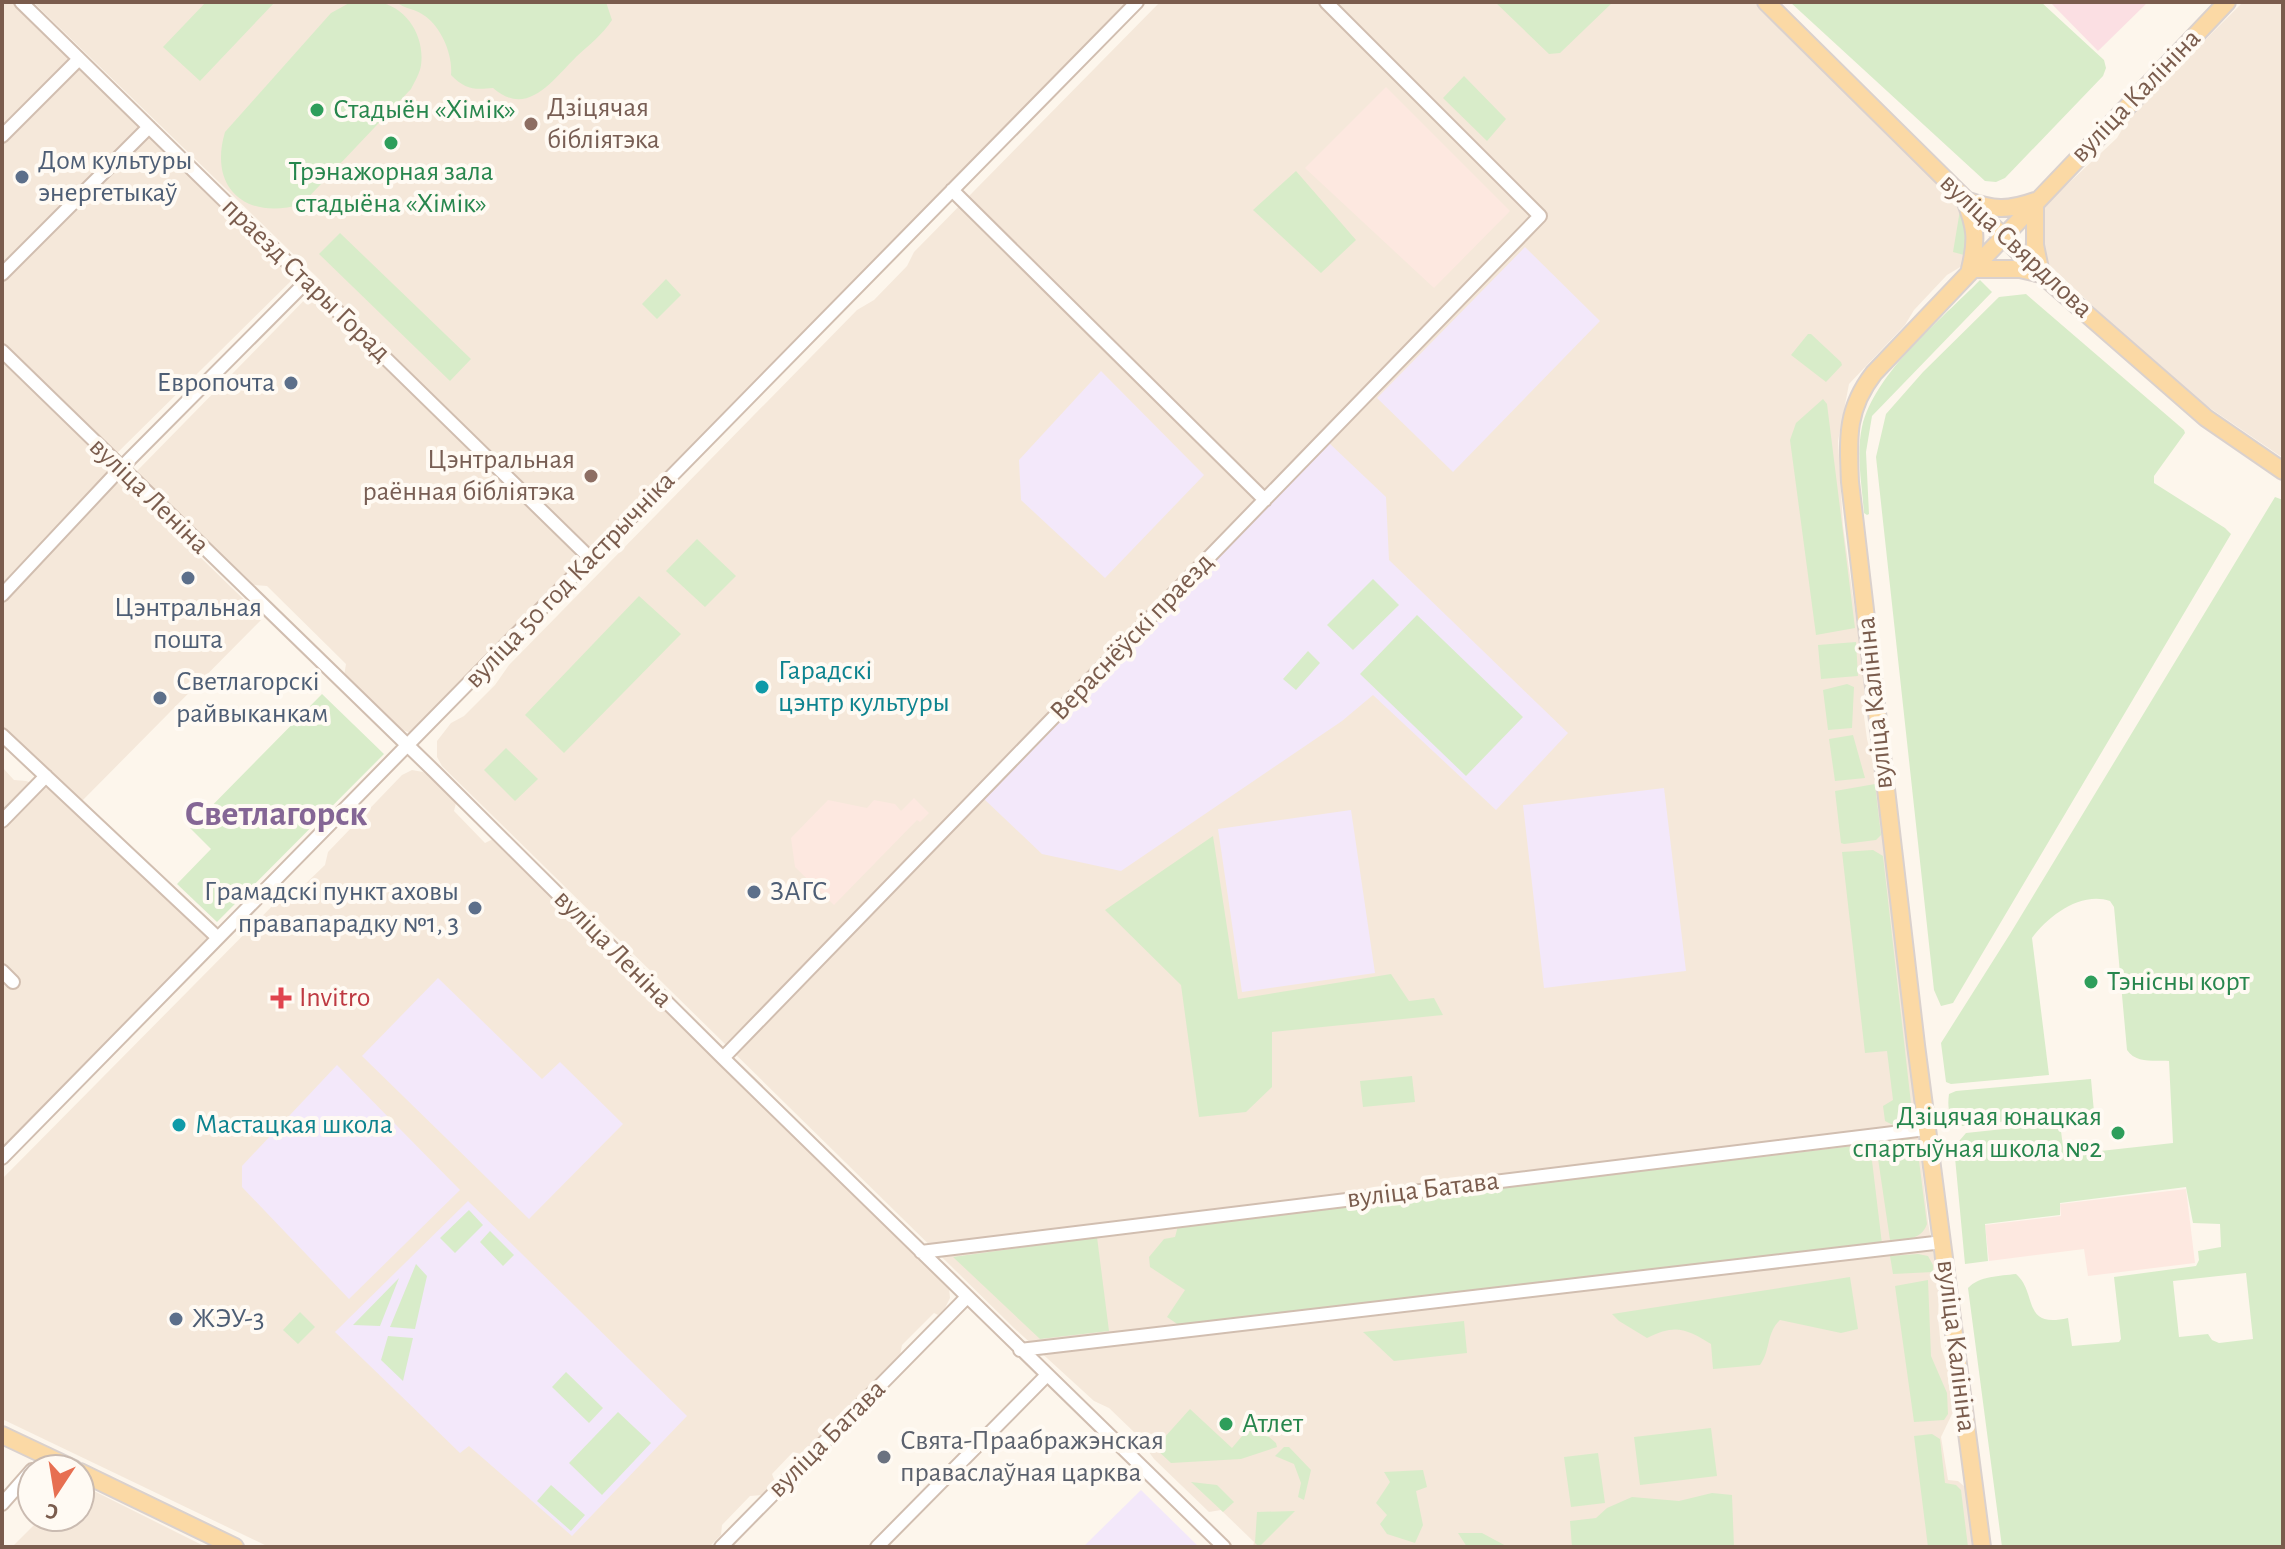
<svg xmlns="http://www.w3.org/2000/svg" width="2285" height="1549" viewBox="0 0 2285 1549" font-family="'Alegreya Sans',sans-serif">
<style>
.residential{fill:#f5e8da}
.commercial{fill:#fde8e0}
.education{fill:#f3e8fa}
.medical{fill:#fbdfe3}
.green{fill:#d8ecc9;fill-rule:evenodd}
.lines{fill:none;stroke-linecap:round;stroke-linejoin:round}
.minor-casing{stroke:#d1beb0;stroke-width:16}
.major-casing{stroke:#dad1cd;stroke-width:20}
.minor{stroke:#fff;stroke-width:12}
.major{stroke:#fbd9a5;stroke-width:16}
.leisure-dot{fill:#2e9e5b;stroke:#fffaf3;stroke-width:3}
.education-dot{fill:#8d6e63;stroke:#fffaf3;stroke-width:3}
.service-dot{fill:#5c6f8a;stroke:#fffaf3;stroke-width:3}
.culture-dot{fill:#0f9aa8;stroke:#fffaf3;stroke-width:3}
.health-dot{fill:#e0444e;stroke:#fffaf3;stroke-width:3}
.worship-dot{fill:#6b7280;stroke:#fffaf3;stroke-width:3}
.labels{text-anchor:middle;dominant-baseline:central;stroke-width:8;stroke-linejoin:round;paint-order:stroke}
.street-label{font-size:28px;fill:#7a5c4d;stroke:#fffaf3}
.education-label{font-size:28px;fill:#785e54;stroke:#fffaf3;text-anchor:start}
.leisure-label{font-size:28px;fill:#27864d;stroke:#fffaf3;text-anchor:start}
.service-label{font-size:28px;fill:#4e5e75;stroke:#fffaf3;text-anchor:start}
.culture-label{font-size:28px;fill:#0d838f;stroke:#fffaf3;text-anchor:start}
.health-label{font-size:28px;fill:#be3a42;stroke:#fffaf3;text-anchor:start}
.worship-label{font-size:28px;fill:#5b616d;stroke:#fffaf3;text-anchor:start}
.district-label{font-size:36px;font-weight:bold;fill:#846695;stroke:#fffaf3}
</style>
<rect width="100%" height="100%" fill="#fdf6ec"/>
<path class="residential" d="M 2,2 L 13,2 L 296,276 L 105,465 L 263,618 L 82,801 L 2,726 Z
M 33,2 L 1127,2 L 418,731 L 410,733 L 403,730 L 344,676 L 346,664 L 267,586 L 254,585 L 136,472 L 322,282 Z
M 1160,2 L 1758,2 L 1966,210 L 1971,249 L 1962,266 L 1947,275 L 1914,310 L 1905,325 L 1849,384 L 1838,441 L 1843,526 L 1865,682 L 1863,709 L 1867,739 L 1878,784 L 1928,1222 L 1939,1287 L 1938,1318 L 1941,1347 L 1951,1378 L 1953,1412 L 1941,1437 L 1948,1480 L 1958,1481 L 1965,1487 L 1973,1547 L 1253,1547 L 1254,1542 L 1221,1510 L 1209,1512 L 1154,1459 L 1135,1433 L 1109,1408 L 1094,1401 L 1014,1328 L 442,766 L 437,757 L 437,741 L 451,723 L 464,716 L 495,685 L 509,665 L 857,310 L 874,300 L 907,266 L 914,252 Z
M 2243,2 L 2283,2 L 2283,458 L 2201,402 L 2164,373 L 2041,257 L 2040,215 L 2044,206 L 2117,138 L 2131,114 Z
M 2,767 L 14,780 L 26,781 L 55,791 L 210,938 L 2,1152 Z
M 412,770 L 423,772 L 432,779 L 456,803 L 454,811 L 485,843 L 493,839 L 949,1288 L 950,1298 L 945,1308 L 938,1315 L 934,1313 L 902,1345 L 900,1355 L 801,1454 L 793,1452 L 772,1474 L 775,1482 L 762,1495 L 750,1496 L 722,1525 L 721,1535 L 709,1547 L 269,1547 L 2,1419 L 2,1179 L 291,887 L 300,889 L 325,865 L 328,852 L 402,775 Z
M 80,1484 L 206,1547 L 12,1547 L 38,1521 L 35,1517 L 80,1517 Z"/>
<path class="commercial" d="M 1386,87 L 1510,211 L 1434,288 L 1305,168 Z
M 914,798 L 929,813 L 920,822 L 917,820 L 834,905 L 795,867 L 791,838 L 828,800 L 867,808 L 874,800 L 895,804 L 901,811 Z
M 2186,1189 L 2195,1263 L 2088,1276 L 2084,1249 L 1989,1261 L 1985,1225 L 2061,1216 L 2060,1204 Z"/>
<path class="education" d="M 1525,247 L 1600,321 L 1453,472 L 1377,398 Z
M 1101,371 L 1204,475 L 1105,578 L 1021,500 L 1019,460 Z
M 1328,442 L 1386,497 L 1389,560 L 1568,733 L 1496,810 L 1373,695 L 1342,721 L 1121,871 L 1042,854 L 983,798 Z
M 1664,788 L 1686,971 L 1544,988 L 1523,805 Z
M 1351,810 L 1375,973 L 1242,992 L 1218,829 Z
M 438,978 L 542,1079 L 560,1062 L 623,1124 L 529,1219 L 362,1056 Z
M 337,1065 L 460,1190 L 349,1299 L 242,1187 L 242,1166 Z
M 468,1201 L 687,1416 L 572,1536 L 469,1446 L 460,1453 L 335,1332 Z
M 1141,1490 L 1199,1547 L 1083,1547 Z"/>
<path class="medical" d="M 2050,2 L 2148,2 L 2098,51 Z"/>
<path class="green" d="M 206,2 L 275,2 L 200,81 L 163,47 Z
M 351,2 C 360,2 369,1 377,2 C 407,6 425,37 421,65 C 420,73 415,81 411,89 L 302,204 C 247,221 208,189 225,132 L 331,13 Z
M 396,2 L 606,2 L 612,20 C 603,34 588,46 576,57 C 552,81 527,118 493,88 C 473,90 465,89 451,75 C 453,56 442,28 425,16 C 416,9 405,9 396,2 Z
M 1495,2 L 1613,2 L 1560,53 L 1549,54 Z
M 1790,2 L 2041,2 L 2104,60 L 2106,68 L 2103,76 L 2005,178 L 1996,182 L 1985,181 Z
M 1464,76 L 1506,119 L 1487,141 L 1443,98 Z
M 1296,171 L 1356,240 L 1321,273 L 1253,210 Z
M 1960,210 L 1969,221 L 1966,236 L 1969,250 L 1964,255 L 1953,252 Z
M 340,233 L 471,359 L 450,381 L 319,254 Z
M 666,279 L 681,295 L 657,319 L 642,304 Z
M 1980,280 L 1992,292 L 1872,416 L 1866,452 L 1869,514 L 1867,515 L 1864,513 C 1862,486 1856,454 1862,427 C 1875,372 1941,320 1980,280 Z
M 2026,294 L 2184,430 L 2185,433 L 2154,476 L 2154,483 L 2225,528 L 2231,534 L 1953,1003 L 1941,1006 L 1934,990 L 1876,457 L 1886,414 L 1923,372 L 1999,297 Z
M 1808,334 L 1811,334 L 1841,362 L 1842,365 L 1826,382 L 1791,355 Z
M 1823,399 L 1827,404 L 1855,628 L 1816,635 L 1790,440 L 1796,423 Z
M 2275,497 L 2283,500 L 2283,1547 L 2002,1547 L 1968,1288 C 1979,1276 2000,1276 2016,1274 C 2038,1293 2021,1329 2068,1318 L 2072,1346 L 2119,1342 L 2121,1339 L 2114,1277 L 2196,1266 L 2199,1260 L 2198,1251 L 2221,1247 L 2220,1224 L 2193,1223 L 2186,1187 L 2060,1203 L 2060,1215 L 1985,1224 L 1988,1261 L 1965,1264 L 1954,1147 L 1966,1133 L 2060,1123 L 2064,1155 L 2173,1143 L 2169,1061 C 2155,1060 2136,1064 2127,1050 L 2114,907 L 2110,901 C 2081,891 2048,916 2032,938 L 2049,1075 L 1951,1084 L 1946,1082 L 1941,1043 L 2010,934 ZM 2246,1273 L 2253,1339 L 2219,1343 L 2212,1340 L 2208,1334 L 2179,1337 L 2173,1281 Z
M 697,539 L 736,576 L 705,607 L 666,571 Z
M 1373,579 L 1399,605 L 1353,650 L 1327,625 Z
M 639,596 L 681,634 L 564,753 L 525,715 Z
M 1417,615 L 1523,717 L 1466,776 L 1360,674 Z
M 1856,642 L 1858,676 L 1821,679 L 1818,645 Z
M 1308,651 L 1320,663 L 1296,690 L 1283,679 Z
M 1847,684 L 1854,687 L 1852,728 L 1828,730 L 1823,690 Z
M 322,694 L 384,754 L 217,922 L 177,884 L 211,849 L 190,828 Z
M 1853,735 L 1865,778 L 1835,781 L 1829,739 Z
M 506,748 L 538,779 L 515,801 L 484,770 Z
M 1875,784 L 1881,835 L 1876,840 L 1844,844 L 1841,843 L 1835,791 Z
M 1213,836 L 1238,999 L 1391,974 L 1409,1001 L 1434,998 L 1443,1015 L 1272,1032 L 1272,1087 L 1246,1112 L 1199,1117 L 1181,985 L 1105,910 Z
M 1873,850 L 1883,856 L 1913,1121 L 1895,1126 L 1885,1121 L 1883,1106 L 1893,1100 L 1887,1051 L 1865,1053 L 1842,852 Z
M 1412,1076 L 1415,1102 L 1363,1107 L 1360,1081 Z
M 2091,1079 L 2094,1112 L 1962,1126 C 1949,1121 1947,1108 1949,1094 L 1956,1091 Z
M 1904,1138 L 1911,1140 L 1917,1145 L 1927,1224 C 1921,1241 1905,1239 1890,1240 L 1876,1145 L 1877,1142 Z
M 1870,1144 L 1882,1244 L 1183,1328 L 1167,1317 L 1185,1290 L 1150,1267 L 1149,1257 L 1164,1239 L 1175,1237 L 1178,1226 Z
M 469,1210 L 483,1225 L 455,1253 L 440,1238 Z
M 490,1231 L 514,1255 L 503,1266 L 480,1242 Z
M 1097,1237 L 1109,1331 L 1040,1339 L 953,1257 Z
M 1918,1254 L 1928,1256 L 1933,1265 L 1933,1272 L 1893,1274 L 1890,1256 Z
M 416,1264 L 427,1276 L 415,1329 L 390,1327 Z
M 1850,1277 L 1858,1329 L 1841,1333 L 1780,1320 C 1766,1333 1771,1350 1760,1365 L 1713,1369 L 1711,1344 C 1685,1328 1675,1324 1647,1338 L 1619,1321 L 1612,1314 Z
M 399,1278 L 380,1326 L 353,1325 Z
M 1928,1280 L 1931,1356 L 1947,1393 L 1948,1414 L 1944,1420 L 1914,1422 L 1895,1286 Z
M 300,1312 L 315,1327 L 298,1344 L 283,1330 Z
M 1464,1321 L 1467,1353 L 1394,1361 L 1363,1332 Z
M 388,1336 L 413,1338 L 403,1381 L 381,1360 Z
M 566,1372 L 603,1408 L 589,1423 L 552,1387 Z
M 1190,1409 L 1232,1448 L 1253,1423 L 1276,1443 L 1277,1447 L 1241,1459 L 1171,1463 L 1155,1448 Z
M 618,1412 L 651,1443 L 602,1495 L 569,1463 Z
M 1711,1428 L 1717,1476 L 1640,1485 L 1634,1437 Z
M 1932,1434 L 1940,1439 L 1945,1483 L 1956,1485 L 1961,1490 L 1968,1547 L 1928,1547 L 1914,1436 Z
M 1284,1447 L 1289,1447 L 1311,1470 L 1304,1500 L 1298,1497 L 1301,1483 L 1294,1464 L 1275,1456 Z
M 1598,1453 L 1605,1503 L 1571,1507 L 1564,1457 Z
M 1423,1470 L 1427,1487 L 1416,1491 L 1423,1525 L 1415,1543 L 1387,1534 L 1380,1524 L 1387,1515 L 1376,1503 L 1390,1482 L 1384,1472 Z
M 1191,1482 L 1217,1485 L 1234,1502 L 1223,1512 Z
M 551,1485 L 585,1515 L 571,1531 L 537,1501 Z
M 1712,1493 L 1732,1495 L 1734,1547 L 1572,1547 L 1570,1521 L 1596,1518 L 1607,1508 L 1632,1497 L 1679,1501 Z
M 1295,1511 L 1259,1547 L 1255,1543 L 1257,1512 Z
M 1458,1533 L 1482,1533 L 1508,1547 L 1467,1547 Z"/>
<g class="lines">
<g class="minor-casing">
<path id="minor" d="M 21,2 L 591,559
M 2,136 L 79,59
M 952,190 L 1265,500
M 2,274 L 149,127
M 2,351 L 434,771 L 723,1058 L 1224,1547
M 2,595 L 120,469 L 307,281
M 2,735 L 218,938
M 2,821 L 46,776
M 2,971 L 13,982
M 723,1058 L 1540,216 L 1326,2
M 2,1158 L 1137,2
M 921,1252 L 1926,1129
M 1020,1350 L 1943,1242
M 2,1504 L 32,1470
M 721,1547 L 967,1297
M 877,1547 L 1047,1375"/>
</g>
<g class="major-casing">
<path id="major" d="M 1766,2 L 2041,274 L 2206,418 L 2283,471
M 1965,200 C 1994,210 2007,211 2035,201 L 2035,245 L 2041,274 L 2020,269 L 1970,269 C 1977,240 1976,228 1965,200 Z
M 2,1435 L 74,1469
M 80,1472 L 235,1547
M 1982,1547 L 1916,1045 L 1850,482 C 1848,438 1846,409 1874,373 L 2227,2"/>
</g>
<use href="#minor" class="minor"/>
<use href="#major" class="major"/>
</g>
<g class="leisure-dot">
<circle cx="317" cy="110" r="8"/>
<circle cx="391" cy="143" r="8"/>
<circle cx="2091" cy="982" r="8"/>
<circle cx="2118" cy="1133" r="8"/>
<circle cx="1226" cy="1424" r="8"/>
</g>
<g class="education-dot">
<circle cx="531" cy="124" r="8"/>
<circle cx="591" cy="476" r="8"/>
</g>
<g class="service-dot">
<circle cx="22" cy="177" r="8"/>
<circle cx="291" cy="383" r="8"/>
<circle cx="188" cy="578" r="8"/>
<circle cx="160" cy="698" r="8"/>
<circle cx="754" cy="892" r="8"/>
<circle cx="475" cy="908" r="8"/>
<circle cx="176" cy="1319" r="8"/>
</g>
<g class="culture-dot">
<circle cx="762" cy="687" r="8"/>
<circle cx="179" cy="1125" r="8"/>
</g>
<path class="health-dot" d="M277 986h8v8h8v8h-8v8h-8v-8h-8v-8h8z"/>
<circle class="worship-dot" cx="884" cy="1457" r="8"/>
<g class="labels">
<g class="street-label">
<text transform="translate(2136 96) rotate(-46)">вуліца Калініна</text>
<text transform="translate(2016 246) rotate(43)">вуліца Свярдлова</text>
<text transform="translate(306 280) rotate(44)">праезд Стары Горад</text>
<text transform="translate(149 496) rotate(44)">вуліца Леніна</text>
<text transform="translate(570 580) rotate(-46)">вуліца 50 год Кастрычніка</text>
<text transform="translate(1132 637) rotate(-46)">Вераснёўскі праезд</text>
<text transform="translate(1875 703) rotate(-96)">вуліца Калініна</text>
<text transform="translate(613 949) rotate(45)">вуліца Леніна</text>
<text transform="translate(1423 1190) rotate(-7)">вуліца Батава</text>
<text transform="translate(1956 1346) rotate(83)">вуліца Калініна</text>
<text transform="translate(827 1439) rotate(-45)">вуліца Батава</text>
</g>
<g class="education-label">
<text x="547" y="108">Дзіцячая<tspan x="547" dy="32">бібліятэка</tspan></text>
<text x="575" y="460" text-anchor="end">Цэнтральная<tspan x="575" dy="32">раённая бібліятэка</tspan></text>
</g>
<g class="leisure-label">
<text x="333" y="110">Стадыён «Хімік»</text>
<text x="391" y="172" text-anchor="middle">Трэнажорная зала<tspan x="391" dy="32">стадыёна «Хімік»</tspan></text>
<text x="2107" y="982">Тэнісны корт</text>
<text x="2102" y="1117" text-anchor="end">Дзіцячая юнацкая<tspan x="2102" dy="32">спартыўная школа №2</tspan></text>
<text x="1242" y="1424">Атлет</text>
</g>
<g class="service-label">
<text x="38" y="161">Дом культуры<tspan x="38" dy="32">энергетыкаў</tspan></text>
<text x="275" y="383" text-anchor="end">Европочта</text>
<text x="188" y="608" text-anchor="middle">Цэнтральная<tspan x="188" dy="32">пошта</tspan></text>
<text x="176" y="682">Светлагорскі<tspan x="176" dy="32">райвыканкам</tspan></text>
<text x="459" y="892" text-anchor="end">Грамадскі пункт аховы<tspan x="459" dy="32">правапарадку №1, 3</tspan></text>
<text x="770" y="892">ЗАГС</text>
<text x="192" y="1319">ЖЭУ-3</text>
</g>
<g class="culture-label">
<text x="778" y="671">Гарадскі<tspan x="778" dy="32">цэнтр культуры</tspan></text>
<text x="195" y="1125">Мастацкая школа</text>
</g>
<g class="health-label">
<text x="299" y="998">Invitro</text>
</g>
<g class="worship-label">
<text x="900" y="1441">Свята-Праабражэнская<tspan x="900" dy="32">праваслаўная царква</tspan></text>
</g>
<g class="district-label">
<text x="276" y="814">Светлагорск</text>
</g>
</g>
<rect width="2285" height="1549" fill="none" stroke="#7a5c4d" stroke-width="8"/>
<g transform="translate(56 1493) rotate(192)"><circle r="38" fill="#fffaf3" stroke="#cabbb1" stroke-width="2"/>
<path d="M0-6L14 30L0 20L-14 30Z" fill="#e76f51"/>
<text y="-12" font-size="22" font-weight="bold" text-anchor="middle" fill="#7a5c4d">С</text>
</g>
</svg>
